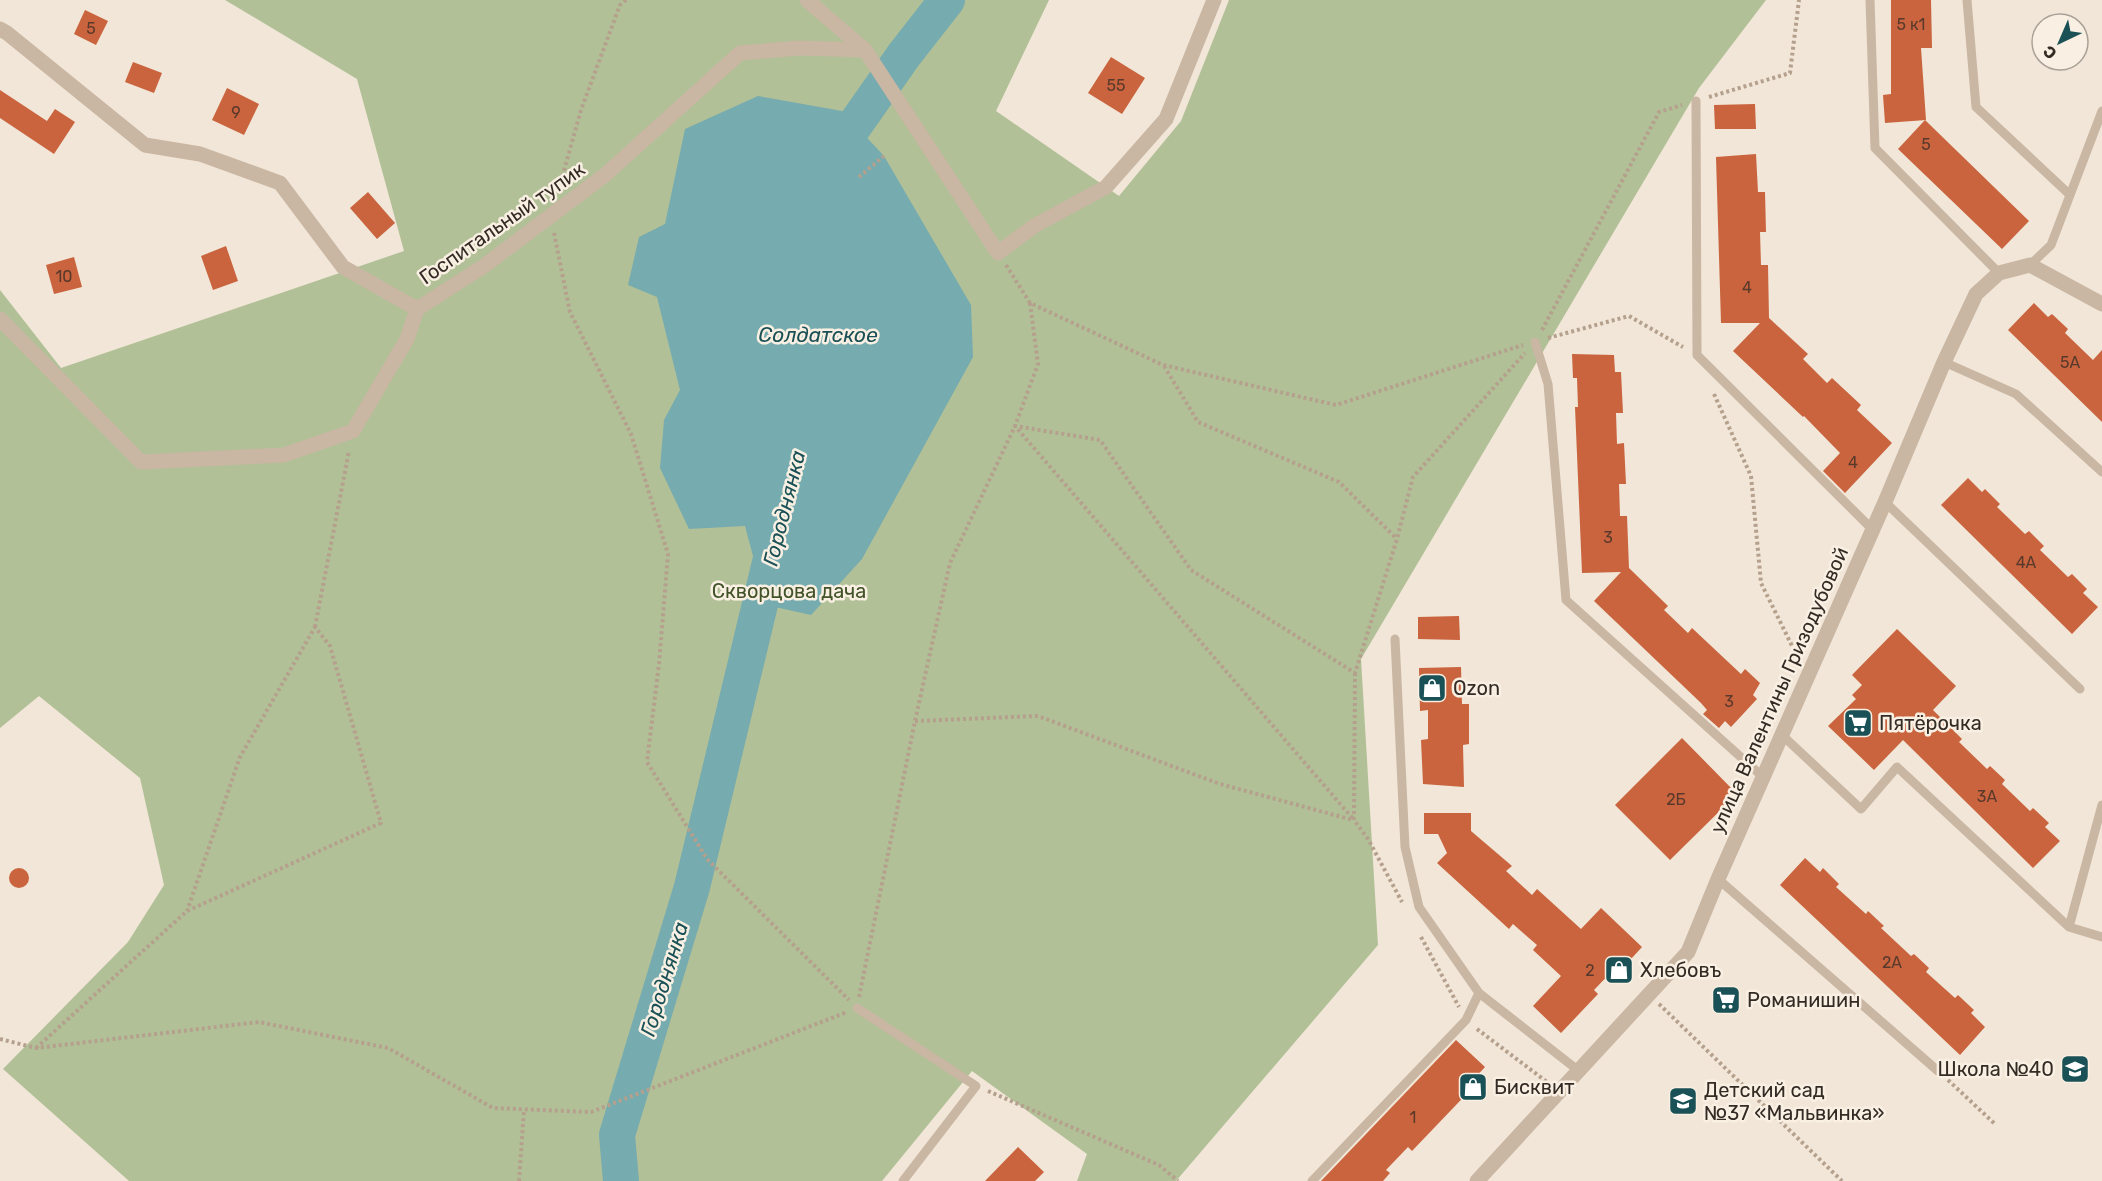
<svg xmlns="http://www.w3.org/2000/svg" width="2102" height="1181" viewBox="0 0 2102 1181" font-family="Rubik,sans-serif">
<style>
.green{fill:#b1c097}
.water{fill:#76abaf}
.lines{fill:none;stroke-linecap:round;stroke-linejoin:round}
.river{stroke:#76abaf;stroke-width:36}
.building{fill:#c9643e}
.path{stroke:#b5a08d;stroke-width:4;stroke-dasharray:3 3;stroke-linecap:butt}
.lane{stroke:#c9b6a3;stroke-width:9}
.street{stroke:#c9b6a3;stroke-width:15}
.labels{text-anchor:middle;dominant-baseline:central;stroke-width:5;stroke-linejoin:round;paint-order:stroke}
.number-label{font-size:16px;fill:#59392b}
.street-label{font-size:20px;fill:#342b25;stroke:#f9f0e3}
.park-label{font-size:20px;fill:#425329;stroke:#f9f0e3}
.poi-label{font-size:20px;fill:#342b25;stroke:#f9f0e3;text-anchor:start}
.water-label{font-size:21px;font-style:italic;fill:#1a5156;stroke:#f9f0e3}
</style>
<rect width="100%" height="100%" fill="#f1e6d7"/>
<path class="green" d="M 225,0 L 1049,0 L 996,111 L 1119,196 L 1181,121 L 1229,0 L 1766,0 L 1699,88 L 1361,659 L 1378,945 L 1176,1181 L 1077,1181 L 1087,1154 L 972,1071 L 882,1181 L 129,1181 L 3,1069 L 128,942 L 164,885 L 140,778 L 39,696 L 0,728 L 0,290 L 61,368 L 404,251 L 357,79 Z"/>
<path class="water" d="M 758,96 L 842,111 L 884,156 L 971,305 L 973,357 L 862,559 L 811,615 L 766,605 L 745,526 L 689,529 L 660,468 L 664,420 L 680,390 L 657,297 L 628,285 L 639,237 L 665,224 L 685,129 Z"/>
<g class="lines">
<path class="river" d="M 830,167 L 831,159 L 904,55 L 947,0
M 621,1181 L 617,1135 L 692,887 L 774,546"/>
</g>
<path class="building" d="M 1891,0 L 1931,0 L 1932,48 L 1921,48 L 1926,120 L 1885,123 L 1883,95 L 1891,94 Z
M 85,10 L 108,21 L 96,45 L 74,34 Z
M 1111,57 L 1145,78 L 1122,114 L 1088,93 Z
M 133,62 L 162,73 L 154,93 L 125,82 Z
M 227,88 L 259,104 L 244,135 L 212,120 Z
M 0,90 L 47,121 L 55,109 L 75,122 L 54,154 L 0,118 Z
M 1755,104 L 1756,129 L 1715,129 L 1714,105 Z
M 1925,120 L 2029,221 L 2002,249 L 1898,149 Z
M 1756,154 L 1758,192 L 1765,192 L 1766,232 L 1760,232 L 1761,265 L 1768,265 L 1769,318 L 1808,354 L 1803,359 L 1827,383 L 1832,378 L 1861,405 L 1857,410 L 1892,443 L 1845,493 L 1823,471 L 1840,453 L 1804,416 L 1803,417 L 1733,351 L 1760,323 L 1721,323 L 1716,157 Z
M 368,192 L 395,223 L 377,239 L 350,208 Z
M 226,246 L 238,281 L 213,290 L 201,256 Z
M 74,257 L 82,287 L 54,294 L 46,265 Z
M 2034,303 L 2048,317 L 2052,314 L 2068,329 L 2065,333 L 2093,360 L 2102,350 L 2102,422 L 2008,330 Z
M 1572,354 L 1614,355 L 1615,372 L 1621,372 L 1623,413 L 1616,413 L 1617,444 L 1624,443 L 1626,484 L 1619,484 L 1620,516 L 1627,516 L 1629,568 L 1668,606 L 1664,610 L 1688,633 L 1692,628 L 1741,674 L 1745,669 L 1760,683 L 1753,695 L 1757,699 L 1731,727 L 1725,721 L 1719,728 L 1703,714 L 1707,710 L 1701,703 L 1594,601 L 1621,572 L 1582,573 L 1575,407 L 1578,407 L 1577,378 L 1573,378 Z
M 1968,478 L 1982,492 L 1985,489 L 2000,504 L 1997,507 L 2025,534 L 2029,531 L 2044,546 L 2040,550 L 2068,577 L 2072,574 L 2087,589 L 2083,593 L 2098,607 L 2072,634 L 1941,505 Z
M 1459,616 L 1460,640 L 1418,639 L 1418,617 Z
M 1897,629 L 1956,686 L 1933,710 L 1962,739 L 1959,742 L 1987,769 L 1990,766 L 2005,780 L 2002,784 L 2030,811 L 2033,808 L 2049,823 L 2045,827 L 2060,841 L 2033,868 L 1903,740 L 1874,770 L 1828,726 L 1856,699 L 1852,695 L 1862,685 L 1852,675 Z
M 1461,667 L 1462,704 L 1469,704 L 1469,744 L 1463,745 L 1464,787 L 1423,784 L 1421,740 L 1428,739 L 1428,710 L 1420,711 L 1419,668 Z
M 1682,738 L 1737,794 L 1670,860 L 1615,805 Z
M 1424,813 L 1471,813 L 1471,831 L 1512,866 L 1506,871 L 1532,895 L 1537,889 L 1581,929 L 1601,908 L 1642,947 L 1620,971 L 1616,967 L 1594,990 L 1598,994 L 1561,1033 L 1533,1006 L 1561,976 L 1533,950 L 1537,945 L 1513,924 L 1509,929 L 1437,863 L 1447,853 L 1438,834 L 1424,834 Z
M 1805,858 L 1820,872 L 1823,868 L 1839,884 L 1836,887 L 1866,914 L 1868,911 L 1884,926 L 1881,928 L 1911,956 L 1914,954 L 1929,968 L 1926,972 L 1955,998 L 1958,995 L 1974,1010 L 1971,1013 L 1985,1027 L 1960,1055 L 1780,885 Z
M9 878a10 10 0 1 1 20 0a10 10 0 1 1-20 0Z
M 1456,1040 L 1485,1067 L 1474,1079 L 1478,1082 L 1412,1151 L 1408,1147 L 1386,1170 L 1390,1173 L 1383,1181 L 1321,1181 Z
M 1018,1147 L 1044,1172 L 1035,1181 L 985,1181 Z"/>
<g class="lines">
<path class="path" d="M 1709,97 L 1790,73 L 1799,0
M 859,177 L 884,156
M 559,188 L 581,110 L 620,5 L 626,0
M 554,233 L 570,312 L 631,434 L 668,554 L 659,664 L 647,762 L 707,859 L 849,1000
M 1006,265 L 1030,303 L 1163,365 L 1336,405 L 1523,345
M 1030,303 L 1038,364 L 1015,426 L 1354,820
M 1542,330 L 1659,112 L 1682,105
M 1548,338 L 1629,316 L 1683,347
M 1164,366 L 1198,422 L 1339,482 L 1397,539
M 1714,394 L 1751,476 L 1761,583 L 1798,658
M 315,627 L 349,451
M 1355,673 L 1354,820 L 1368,839 L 1402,902
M 915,721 L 1038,716 L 1220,784 L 1353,820
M 1421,937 L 1459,1007
M 859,997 L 915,721 L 950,563 L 1015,426 L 1100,440 L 1191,570 L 1355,673 L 1397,539 L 1413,477 L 1525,353
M 1659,1004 L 1842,1181
M 1477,1029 L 1547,1082
M 0,1039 L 36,1048 L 259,1022 L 388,1048 L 493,1108 L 591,1112 L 847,1012
M 36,1048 L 187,911 L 381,823 L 330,646 L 315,627 L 240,757 L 187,911
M 1948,1080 L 1996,1125
M 988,1091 L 1159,1165 L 1178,1181
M 519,1181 L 524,1110"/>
<path class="lane" d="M 1870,0 L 1875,148 L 1999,273
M 1967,0 L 1976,107 L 2069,194
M 1696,101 L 1697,355 L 1873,530
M 2030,265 L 2051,245 L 2102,111
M 1535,342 L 1548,384 L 1566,600 L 1763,777
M 1944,362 L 2016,394 L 2102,472
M 1885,502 L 2080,689
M 1395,639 L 1405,847 L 1419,907 L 1479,993 L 1579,1071
M 1782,735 L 1861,809 L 1897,767 L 2069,927 L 2102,805
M 1718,879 L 1938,1071
M 2069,927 L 2102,937
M 857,1008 L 976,1086 L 903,1181
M 1312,1181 L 1466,1020 L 1479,993"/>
<path class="street" d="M 807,0 L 865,50 L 998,253 L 1034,226 L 1106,187 L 1166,119 L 1214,0
M 0,29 L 7,33 L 145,145 L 200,154 L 280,183 L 343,267 L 417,309 L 484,266 L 605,175 L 740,53 L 799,48 L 865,50
M 0,319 L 141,462 L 284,455 L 353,431 L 407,339 L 417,309
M 1477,1181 L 1688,952 L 1718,879 L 1885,502 L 1944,362 L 1976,294 L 1999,273 L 2030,265 L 2102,304"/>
</g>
<defs>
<g id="shop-square" transform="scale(1.5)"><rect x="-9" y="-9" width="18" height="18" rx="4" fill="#1a5156" stroke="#f9f0e3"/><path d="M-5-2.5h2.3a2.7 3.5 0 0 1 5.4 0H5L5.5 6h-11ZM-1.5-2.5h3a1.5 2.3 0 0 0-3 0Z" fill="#fff"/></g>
<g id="supermarket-square" transform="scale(1.5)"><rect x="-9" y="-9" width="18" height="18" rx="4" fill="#1a5156" stroke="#f9f0e3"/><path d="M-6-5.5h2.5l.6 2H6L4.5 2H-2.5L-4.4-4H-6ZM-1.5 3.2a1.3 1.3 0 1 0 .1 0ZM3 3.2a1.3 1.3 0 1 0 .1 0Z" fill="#fff"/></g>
<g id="school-square" transform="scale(1.5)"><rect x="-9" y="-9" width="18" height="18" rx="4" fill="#1a5156" stroke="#f9f0e3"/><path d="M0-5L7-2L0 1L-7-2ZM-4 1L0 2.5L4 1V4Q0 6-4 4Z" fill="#fff"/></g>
</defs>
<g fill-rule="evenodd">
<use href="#shop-square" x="1432" y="688"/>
<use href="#supermarket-square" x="1858" y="723"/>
<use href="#shop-square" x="1619" y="970"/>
<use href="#supermarket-square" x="1726" y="1000"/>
<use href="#school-square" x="2075" y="1069"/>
<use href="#shop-square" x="1473" y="1087"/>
<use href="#school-square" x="1683" y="1101"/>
</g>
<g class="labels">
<g class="number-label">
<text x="1911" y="24">5 к1</text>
<text x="91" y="28">5</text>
<text x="1116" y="85">55</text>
<text x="236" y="112">9</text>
<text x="1926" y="144">5</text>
<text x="64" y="276">10</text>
<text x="1747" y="287">4</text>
<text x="2070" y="362">5А</text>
<text x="1853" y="462">4</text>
<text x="1608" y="537">3</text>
<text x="2026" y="562">4А</text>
<text x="1729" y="701">3</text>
<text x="1987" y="796">3А</text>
<text x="1676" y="799">2Б</text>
<text x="1892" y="962">2А</text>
<text x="1590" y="970">2</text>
<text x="1413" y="1117">1</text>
</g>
<g class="street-label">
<text transform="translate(502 223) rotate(-35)">Госпитальный тупик</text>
<text transform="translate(1779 690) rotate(-66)">улица Валентины Гризодубовой</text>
</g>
<g class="park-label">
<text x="789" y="591">Скворцова дача</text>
</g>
<g class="poi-label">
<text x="1453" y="688">Ozon</text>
<text x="1879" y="723">Пятёрочка</text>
<text x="1640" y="970">Хлебовъ</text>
<text x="1747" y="1000">Романишин</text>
<text x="2054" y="1069" text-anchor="end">Школа №40</text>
<text x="1494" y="1087">Бисквит</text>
<text x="1704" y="1090">Детский сад<tspan x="1704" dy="23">№37 «Мальвинка»</tspan></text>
</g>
<g class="water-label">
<text x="818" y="334">Солдатское</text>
<text transform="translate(784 508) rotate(-76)">Городнянка</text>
<text transform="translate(664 979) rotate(-73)">Городнянка</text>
</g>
</g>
<g transform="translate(2060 42) rotate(224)"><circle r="28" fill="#f9f0e3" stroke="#aaa197" stroke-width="1.5"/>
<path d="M0-4.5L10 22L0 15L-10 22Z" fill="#1a5156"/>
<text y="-9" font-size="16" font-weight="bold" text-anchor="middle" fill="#342b25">С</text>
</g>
</svg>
